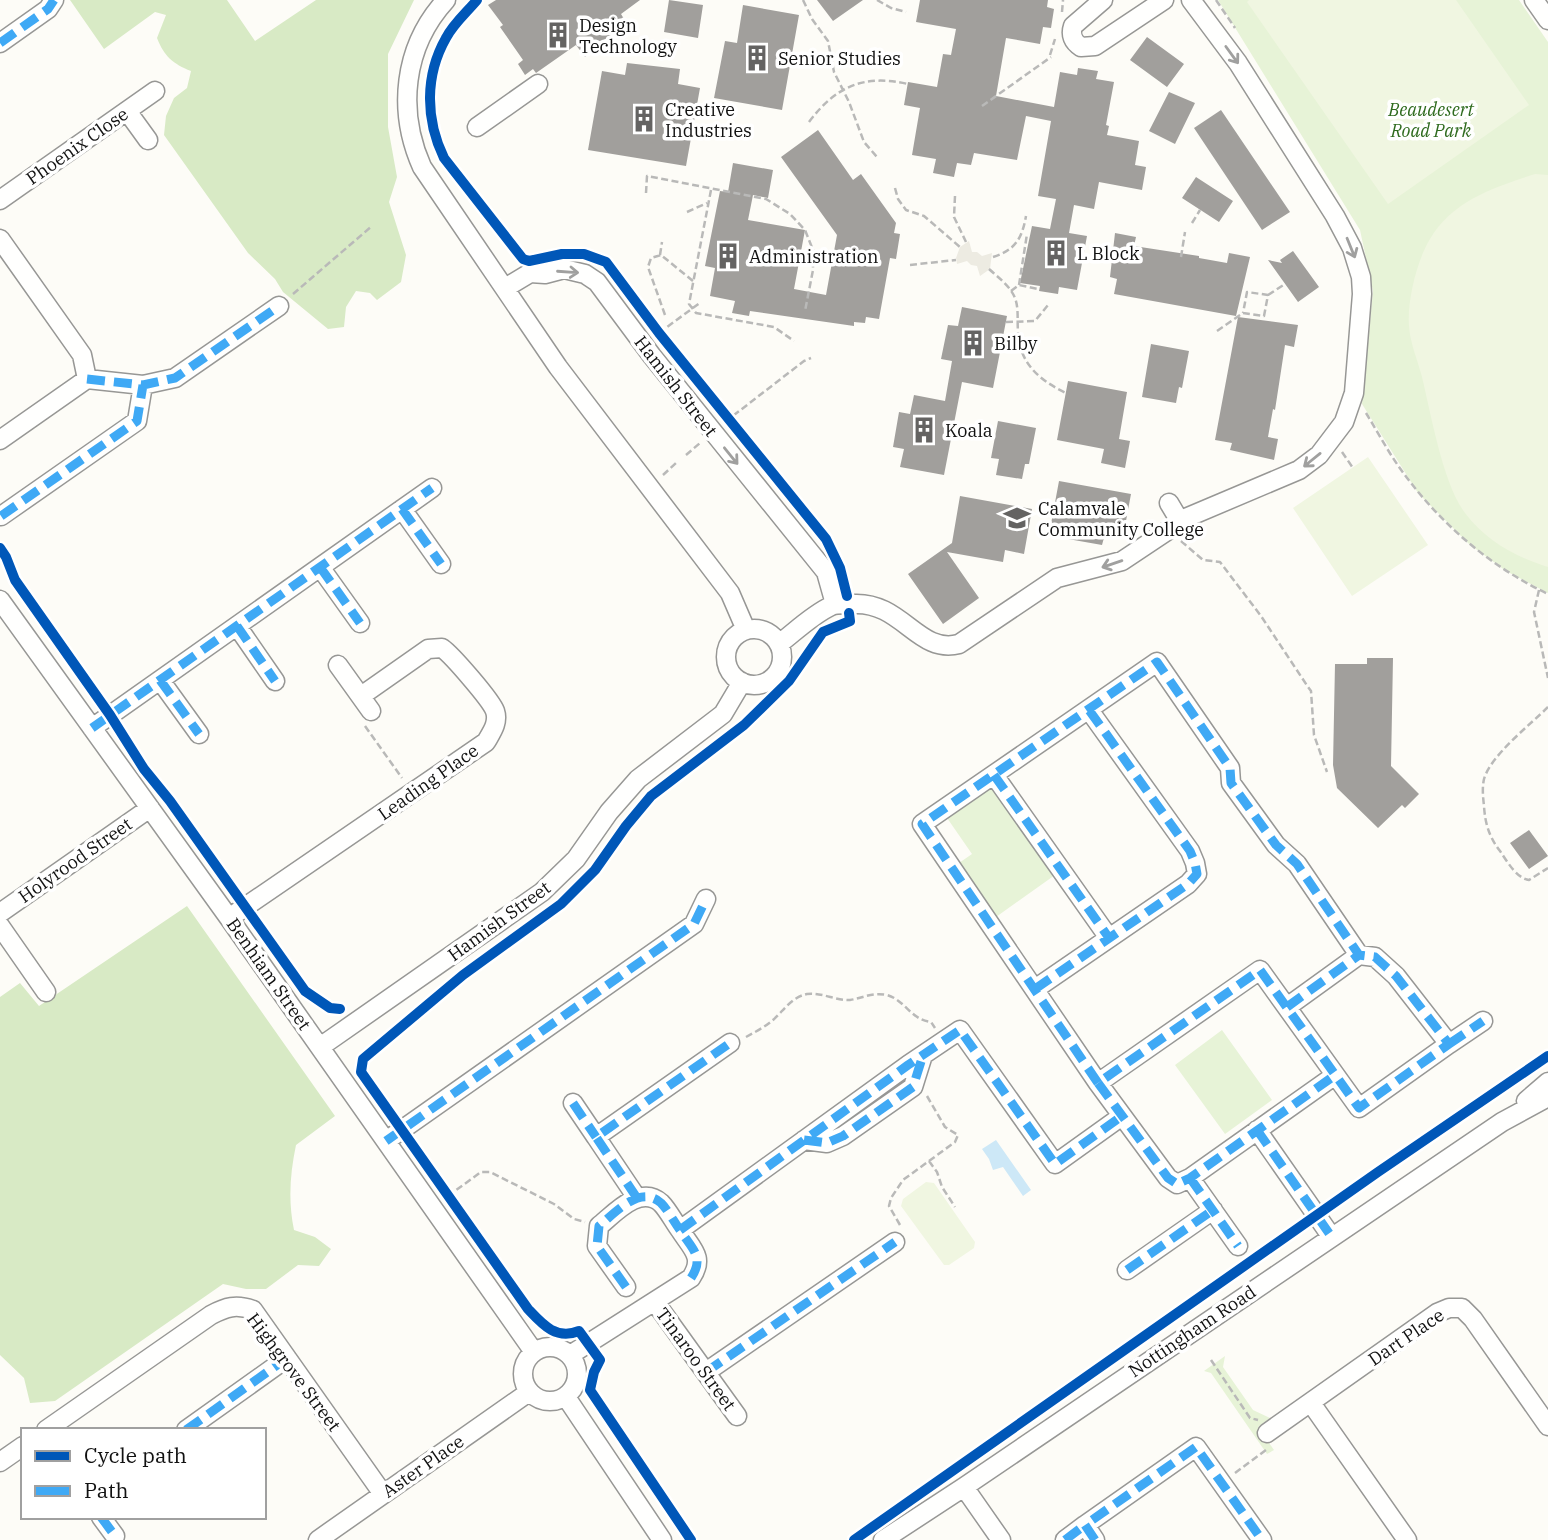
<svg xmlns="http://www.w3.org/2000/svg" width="1548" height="1540" viewBox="0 0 1548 1540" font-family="'IBM Plex Serif',serif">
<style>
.green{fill:#e7f3d7}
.forest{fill:#d8eac5}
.pitch{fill:#f0f6e1}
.plaza{fill:#edebe2}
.water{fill:#cde8f7}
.building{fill:#a19f9c}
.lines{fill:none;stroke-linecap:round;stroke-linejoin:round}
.minor-casing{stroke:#979795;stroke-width:21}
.path{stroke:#b9b9b8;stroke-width:2.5;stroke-dasharray:7 3.5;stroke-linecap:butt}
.minor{stroke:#fffffe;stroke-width:18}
.quiet{stroke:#3fa9f5;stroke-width:9;stroke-dasharray:18 9;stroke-linecap:butt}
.cycleway-casing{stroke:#fff;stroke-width:15}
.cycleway{stroke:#0057b8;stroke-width:10}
.oneway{stroke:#a0a09f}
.labels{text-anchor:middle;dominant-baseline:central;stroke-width:7;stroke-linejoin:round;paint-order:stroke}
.poi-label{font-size:18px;fill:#111;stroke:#fff;text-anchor:start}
.park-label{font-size:18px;font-style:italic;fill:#2f6b1f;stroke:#fff}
.street-label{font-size:18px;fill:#111;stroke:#fff}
</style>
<rect width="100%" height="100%" fill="#fdfcf7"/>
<path class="green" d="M 1218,0 L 1519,0 L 1548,42 L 1548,593 L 1506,571 L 1469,544 L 1418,493 L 1362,404 L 1373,291 L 1360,230 Z
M 990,784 L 1055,875 L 996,917 L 959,863 L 972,854 L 945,815 Z
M 1222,1030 L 1272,1100 L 1225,1134 L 1175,1065 Z
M 1225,1356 L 1223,1367 L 1253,1410 L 1270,1418 L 1258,1427 L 1274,1450 L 1267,1454 L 1211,1373 L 1204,1371 Z"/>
<path class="forest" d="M 70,0 L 227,0 L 255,41 L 316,0 L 414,0 L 388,54 L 388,127 L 397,177 L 389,202 L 406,255 L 401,282 L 377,300 L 370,293 L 356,291 L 346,307 L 344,327 L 328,329 L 283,292 L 275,279 L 248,253 L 164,135 L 166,116 L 174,98 L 187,88 L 191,71 C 173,64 164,56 157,38 L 166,15 L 155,12 L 104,49 Z
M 187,906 L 335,1116 L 296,1145 C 290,1174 288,1201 294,1230 L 315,1237 L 331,1249 L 319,1266 L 298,1265 L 266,1289 L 246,1289 L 223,1284 L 55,1401 L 30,1403 L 24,1378 L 0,1355 L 0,997 L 20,983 L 39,1006 Z"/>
<path class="pitch" d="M 1249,0 L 1456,0 L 1529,105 L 1388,204 L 1247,2 Z
M 1535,174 L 1548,175 L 1548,567 C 1516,557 1486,541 1465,513 C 1443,484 1431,414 1422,377 C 1418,361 1410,343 1409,326 C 1407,301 1417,260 1430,239 C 1453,200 1495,187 1535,174 Z
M 1368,457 L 1428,545 L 1352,596 L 1293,508 Z
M 926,1182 L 934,1183 L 975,1242 L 974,1248 L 949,1265 L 944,1265 L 901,1206 L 903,1199 Z"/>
<path class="plaza" d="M 969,241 L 972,252 L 977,252 L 982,256 L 992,253 L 990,269 L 980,276 L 977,266 L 971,265 L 967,261 L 957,264 L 956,258 L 960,247 Z"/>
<path class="water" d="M 996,1140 L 1031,1190 L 1023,1196 L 1003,1167 L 993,1170 L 989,1159 L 982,1149 Z"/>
<path class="building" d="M 496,0 L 640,0 L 621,14 L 627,24 L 601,42 L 603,44 L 585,57 L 576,45 L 536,73 L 533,69 L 525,75 L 518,64 L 523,60 L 500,27 L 503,25 L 488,5 Z
M 669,0 L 703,5 L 698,38 L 664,32 Z
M 817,0 L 863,0 L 833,21 Z
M 920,0 L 1048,0 L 1047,7 L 1054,9 L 1051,28 L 1043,27 L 1040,44 L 1006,38 L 996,96 L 1054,107 L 1060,72 L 1077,75 L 1078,68 L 1098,71 L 1096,79 L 1114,82 L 1106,125 L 1109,126 L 1107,135 L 1139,141 L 1135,165 L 1146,167 L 1142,190 L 1099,182 L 1094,209 L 1074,205 L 1069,233 L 1087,236 L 1077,290 L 1059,287 L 1058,294 L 1039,291 L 1040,286 L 1020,283 L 1032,226 L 1050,229 L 1056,199 L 1038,196 L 1051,121 L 1026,116 L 1017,160 L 974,153 L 971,165 L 957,163 L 954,177 L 933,173 L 936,159 L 912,155 L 920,108 L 904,105 L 908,82 L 937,87 L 943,54 L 951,55 L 956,29 L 916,22 Z
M 743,5 L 799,15 L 782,110 L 714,98 L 725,41 L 737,43 Z
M 1147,37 L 1184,64 L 1167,87 L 1130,60 Z
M 627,63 L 680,69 L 678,84 L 700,88 L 686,166 L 588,150 L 602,71 L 625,75 Z
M 1169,92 L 1195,103 L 1175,144 L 1149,131 Z
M 1221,110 L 1290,212 L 1262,230 L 1194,128 Z
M 818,130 L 853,180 L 861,174 L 896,223 L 894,233 L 900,234 L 896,259 L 890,258 L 879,319 L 866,317 L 865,323 L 854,322 L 854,326 L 750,311 L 749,316 L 732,313 L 735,301 L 710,296 L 715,268 L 705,266 L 720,191 L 728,192 L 733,163 L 773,170 L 768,198 L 753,195 L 748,220 L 805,230 L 794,289 L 826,295 L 837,235 L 781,157 Z
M 1196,177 L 1233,201 L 1219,222 L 1182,198 Z
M 1115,233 L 1136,237 L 1134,246 L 1199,256 L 1199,258 L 1227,263 L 1229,253 L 1250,257 L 1236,316 L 1114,294 L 1117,279 L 1110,277 Z
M 1293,251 L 1319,287 L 1298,302 L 1268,260 L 1282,263 L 1280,260 Z
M 962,307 L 1007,316 L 993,388 L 962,382 L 944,475 L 900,467 L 904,449 L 893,447 L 899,412 L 910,414 L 914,395 L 945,401 L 952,361 L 941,359 L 948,325 L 958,326 Z
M 1238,317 L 1298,325 L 1294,347 L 1285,345 L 1275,410 L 1273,409 L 1268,437 L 1278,439 L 1274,460 L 1230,450 L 1232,443 L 1215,440 Z
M 1151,344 L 1189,351 L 1182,388 L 1179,387 L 1176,403 L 1142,397 Z
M 1068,381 L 1127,392 L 1119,439 L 1130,441 L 1125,468 L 1101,463 L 1104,449 L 1057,440 Z
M 998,421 L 1036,428 L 1029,464 L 1025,464 L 1022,479 L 996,475 L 999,459 L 991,458 Z
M 1059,481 L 1131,494 L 1123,537 L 1105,534 L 1102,545 L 1068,539 L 1070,528 L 1051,524 Z
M 960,496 L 1032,509 L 1024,554 L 1005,550 L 1003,562 L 947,552 L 979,598 L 943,624 L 908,574 L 952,543 Z
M 1367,658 L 1393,658 L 1391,766 L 1419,794 L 1405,808 L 1402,805 L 1378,828 L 1337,788 L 1333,765 L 1335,664 L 1367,664 Z
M 1529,830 L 1548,856 L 1529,869 L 1510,843 Z"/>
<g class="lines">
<g class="minor-casing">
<path id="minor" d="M 446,0 C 403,47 397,111 422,167 L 558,367 L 730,593 L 746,630
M 1103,0 L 1073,26 C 1070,35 1073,42 1081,47 L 1095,46 L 1164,0
M 1534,0 L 1548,20
M 0,43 L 48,9 L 54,0
M 127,111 L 148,140
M 477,127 L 538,84
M 0,200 L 155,91
M 0,239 L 82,355 L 87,379
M 505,288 L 530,273 L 545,274 L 564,269 L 585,274 L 597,282 L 652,356 L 826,572 L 835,604
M 87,379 L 143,385 L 175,378 L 279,306
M 0,440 L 87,379
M 1169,503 L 1181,523
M 402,509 L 441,564
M 1,516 L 137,421 L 143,385
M 320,567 L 360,623
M 0,600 L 229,918 L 534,1352
M 237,626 L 275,681
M726 657a28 28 0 1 1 56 0a28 28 0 1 1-56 0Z
M 779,644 C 796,631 812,615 831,606 C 838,603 846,605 853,604 C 902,601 918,655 959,644 L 1057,578 L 1122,561 L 1188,517 L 1299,470 L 1319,455 L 1344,422 L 1354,393 L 1362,294 L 1361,277 L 1352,248 L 1335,216 L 1238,63 L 1191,0
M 338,665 L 371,711
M 160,680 L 199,734
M 92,728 L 432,488
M 994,775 L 1109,938
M 0,913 L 150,808
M 229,918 L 486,742 C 491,733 499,723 495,711 C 491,700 452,655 442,648 L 428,649 L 361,696
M 0,926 L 46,992
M 1035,989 L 1188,884 L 1197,874 L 1195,863 L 1190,851 L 1089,710
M 1287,1007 L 1359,955
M 1449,1044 L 1483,1021
M 320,1047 L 542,892 L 576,859 L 609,812 L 638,779 L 723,714 L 742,682
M 1098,1083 L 922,824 L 1157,662 L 1230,768 L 1231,783 L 1276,845 L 1297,864 L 1359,955 L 1375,957 L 1396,976 L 1449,1044 L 1359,1108 L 1260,970 L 1098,1083 L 1168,1178 L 1177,1184 L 1190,1178 L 1334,1076
M 1526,1101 L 1548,1082
M 573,1103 L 596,1137
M 1257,1130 L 1331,1236
M 804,1140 L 827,1143 L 843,1136 L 913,1087 L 923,1055
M 386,1141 L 694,924 L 706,899
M 1190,1178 L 1238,1246
M 637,1198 L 596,1137 L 730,1043
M 1127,1270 L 1213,1210
M 626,1287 L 597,1246 L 599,1226 C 614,1214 640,1184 661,1203 C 668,1210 674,1222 680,1230
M 655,1302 L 737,1416
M523 1374a27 27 0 1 1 54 0a27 27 0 1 1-54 0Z
M 570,1355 L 691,1278 C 705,1257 692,1249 680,1230 L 908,1065 L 960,1030 L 1055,1164 L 1122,1116
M 706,1372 L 895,1242
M 566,1397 L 662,1540
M 1311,1403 L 1407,1540
M 46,1430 L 211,1315 C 226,1307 236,1304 253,1310 L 383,1494
M 186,1430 L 287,1358
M 1267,1433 L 1437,1313 L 1449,1308 L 1462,1308 L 1473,1319 L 1548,1426
M 0,1462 L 23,1446
M 964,1487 L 1001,1540
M 101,1517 L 115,1536
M 318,1540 L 529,1392
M 883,1540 L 964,1487 L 1502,1122 L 1548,1097
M 1065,1540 L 1085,1525
M 1095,1540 L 1085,1525 L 1196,1447 L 1262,1540"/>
</g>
<path class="path" d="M 803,0 L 812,19 L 828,41 L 834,72 L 849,102 L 864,142 L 877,157
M 877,0 L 891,8 L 906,12
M 1216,0 L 1235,28
M 1062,12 L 1063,0
M 1050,55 L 1055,39
M 982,106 L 1051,57
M 809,122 C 836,86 864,74 908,84
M 895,188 L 898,199 L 906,210 L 924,216 L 960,247
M 711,190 L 689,304 L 696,313 L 774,327 L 794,341
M 646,193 L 647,176 L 766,199 L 790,214 L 805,230 L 813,250 L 813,270 L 805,311
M 955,196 L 954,217 L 966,242
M 687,212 L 707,203
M 1192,223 L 1200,210
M 660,255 L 662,242
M 993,257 C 1015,250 1022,239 1026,216
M 1181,257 L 1185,232
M 910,265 L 956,260
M 989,269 C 999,278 1010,286 1015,298 C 1019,309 1017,320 1018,331 C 1019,363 1039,380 1066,393
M 1019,285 L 1027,234
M 1011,291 L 1019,285 L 1038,289
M 293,294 L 372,226
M 1268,295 L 1285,284
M 665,315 L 648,267 L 651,258 L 661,255 L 693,281
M 1006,322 L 1035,321 L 1048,305
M 1217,331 L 1243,313 L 1264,316 L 1268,295 L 1247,292 L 1243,313
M 659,333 L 701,302
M 1366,413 C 1376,429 1386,448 1397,464 C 1435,519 1487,565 1548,594
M 725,422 L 804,361 L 811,358
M 1342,452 L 1353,468
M 686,455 L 700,443
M 663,475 L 676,463
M 1181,541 L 1203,560 L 1220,562 L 1261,616 L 1308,687 L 1311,691 L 1314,735 L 1327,772
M 1539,590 L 1534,612 L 1548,678
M 1548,707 C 1530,725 1491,755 1484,779 C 1482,788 1483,797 1484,806 C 1485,823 1489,837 1500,851 C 1507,861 1516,878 1529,880 L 1548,868
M 365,726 L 402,778
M 746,1037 C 755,1032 765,1027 773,1020 C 784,1010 792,997 807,994 C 821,992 837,1001 850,1000 C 863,998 872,992 887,995 C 905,1000 911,1020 931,1022 L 935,1028
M 929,1161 L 937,1172 L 942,1187 L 955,1207
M 448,1196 L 481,1172 L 490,1172 L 554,1204 L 574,1219 L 585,1222
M 900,1225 L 889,1206 L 891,1198 L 903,1180 L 955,1142 L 958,1135 L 945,1127 L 927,1096
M 1211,1360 L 1250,1418 L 1258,1420
M 1235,1473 L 1266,1450"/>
<use href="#minor" class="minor"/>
<path class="quiet" d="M 0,43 L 48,9 L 54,0
M 87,379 L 143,385 L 175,378 L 279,306
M 402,509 L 441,564
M 1,516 L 137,421 L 143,385
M 320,567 L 360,623
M 237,626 L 275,681
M 160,680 L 199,734
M 92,728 L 432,488
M 994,775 L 1109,938
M 1035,989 L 1188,884 L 1197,874 L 1195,863 L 1190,851 L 1089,710
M 1287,1007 L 1359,955
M 1449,1044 L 1483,1021
M 1098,1083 L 922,824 L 1157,662 L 1230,768 L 1231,783 L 1276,845 L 1297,864 L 1359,955 L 1375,957 L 1396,976 L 1449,1044 L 1359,1108 L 1260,970 L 1098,1083 L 1168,1178 L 1177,1184 L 1190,1178 L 1334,1076
M 573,1103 L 596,1137
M 1257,1130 L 1331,1236
M 804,1140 L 827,1143 L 843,1136 L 913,1087 L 923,1055
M 386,1141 L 694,924 L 706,899
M 1190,1178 L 1238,1246
M 637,1198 L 596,1137 L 730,1043
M 1127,1270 L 1213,1210
M 691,1278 C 705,1257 692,1249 680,1230 L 908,1065 L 960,1030 L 1055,1164 L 1122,1116
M 626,1287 L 597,1246 L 599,1226 C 614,1214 640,1184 661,1203 C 668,1210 674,1222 680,1230
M 706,1372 L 895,1242
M 186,1430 L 287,1358
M 101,1517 L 115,1536
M 1065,1540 L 1085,1525
M 1095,1540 L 1085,1525 L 1196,1447 L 1262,1540"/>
<g class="cycleway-casing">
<path id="cycleway" d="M 477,0 C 467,12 453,24 446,38 C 425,75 425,119 444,158 L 523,259 L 529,261 L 562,254 L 584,254 L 606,262 L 659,333 L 826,539 L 840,568 L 847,596
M 0,548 L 6,557 L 15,580 L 110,715 L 144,769 L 170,801 L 305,991 L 330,1008 L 340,1009
M 691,1540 L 590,1390 L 594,1372 L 600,1360 L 579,1331 C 556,1340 543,1325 528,1309 L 361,1072 L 363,1059 L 463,975 L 561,904 L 595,870 L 626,826 L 651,796 L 744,725 L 789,681 L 823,632 L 850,621 L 849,613
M 854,1540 L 1378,1172 L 1548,1056"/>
</g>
<use href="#cycleway" class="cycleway"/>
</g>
<defs><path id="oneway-shaft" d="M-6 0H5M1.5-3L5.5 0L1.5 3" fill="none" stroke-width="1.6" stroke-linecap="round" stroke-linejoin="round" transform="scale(1.75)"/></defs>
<g class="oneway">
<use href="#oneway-shaft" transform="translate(1232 55) rotate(54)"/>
<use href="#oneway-shaft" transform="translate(1351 248) rotate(68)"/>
<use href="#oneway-shaft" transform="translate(568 272) rotate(4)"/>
<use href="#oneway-shaft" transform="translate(731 456) rotate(51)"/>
<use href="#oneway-shaft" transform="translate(1312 460) rotate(141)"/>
<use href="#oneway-shaft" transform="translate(1112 564) rotate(161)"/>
</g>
<defs>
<g id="building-bare" transform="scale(2.1)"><path d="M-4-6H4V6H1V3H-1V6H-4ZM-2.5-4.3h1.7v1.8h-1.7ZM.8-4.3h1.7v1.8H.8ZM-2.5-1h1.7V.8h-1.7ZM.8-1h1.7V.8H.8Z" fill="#646362" stroke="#fff" stroke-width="2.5" paint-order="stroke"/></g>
<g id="school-bare" transform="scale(2.1)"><path d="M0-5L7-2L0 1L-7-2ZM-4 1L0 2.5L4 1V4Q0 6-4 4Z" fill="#646362" stroke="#fff" stroke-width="2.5" paint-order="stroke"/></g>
</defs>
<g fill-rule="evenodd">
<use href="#building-bare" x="558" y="35"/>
<use href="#building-bare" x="757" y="58"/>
<use href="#building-bare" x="644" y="119"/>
<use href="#building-bare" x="1056" y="253"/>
<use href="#building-bare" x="728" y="256"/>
<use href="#building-bare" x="973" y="343"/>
<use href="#building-bare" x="924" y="430"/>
<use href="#school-bare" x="1017" y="518"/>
</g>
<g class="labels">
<g class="poi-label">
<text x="579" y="25">Design<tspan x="579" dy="21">Technology</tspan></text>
<text x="778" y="58">Senior Studies</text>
<text x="665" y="109">Creative<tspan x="665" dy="21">Industries</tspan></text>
<text x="1077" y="253">L Block</text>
<text x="749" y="256">Administration</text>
<text x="994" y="343">Bilby</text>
<text x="945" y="430">Koala</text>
<text x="1038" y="508">Calamvale<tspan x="1038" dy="21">Community College</tspan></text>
</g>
<g class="park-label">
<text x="1431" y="109">Beaudesert<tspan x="1431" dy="21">Road Park</tspan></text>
</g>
<g class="street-label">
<text transform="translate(77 146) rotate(-35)">Phoenix Close</text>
<text transform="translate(676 386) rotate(52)">Hamish Street</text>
<text transform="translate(428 782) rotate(-35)">Leading Place</text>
<text transform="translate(75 860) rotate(-35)">Holyrood Street</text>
<text transform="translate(499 921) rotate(-36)">Hamish Street</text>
<text transform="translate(269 974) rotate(55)">Benhiam Street</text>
<text transform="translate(1192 1331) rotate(-34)">Nottingham Road</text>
<text transform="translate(1406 1337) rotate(-34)">Dart Place</text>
<text transform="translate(696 1359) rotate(54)">Tinaroo Street</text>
<text transform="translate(294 1372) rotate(53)">Highgrove Street</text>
<text transform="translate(423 1466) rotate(-35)">Aster Place</text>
</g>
</g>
<rect x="21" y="1428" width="245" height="91" fill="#ffffff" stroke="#a0a0a0" stroke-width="2"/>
<rect x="35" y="1451" width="35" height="10" fill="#0057b8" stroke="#a0a0a0" stroke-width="2"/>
<text x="84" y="1463" font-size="21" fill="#111111">Cycle path</text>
<rect x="35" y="1486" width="35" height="10" fill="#3fa9f5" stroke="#a0a0a0" stroke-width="2"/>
<text x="84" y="1498" font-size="21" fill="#111111">Path</text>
</svg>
